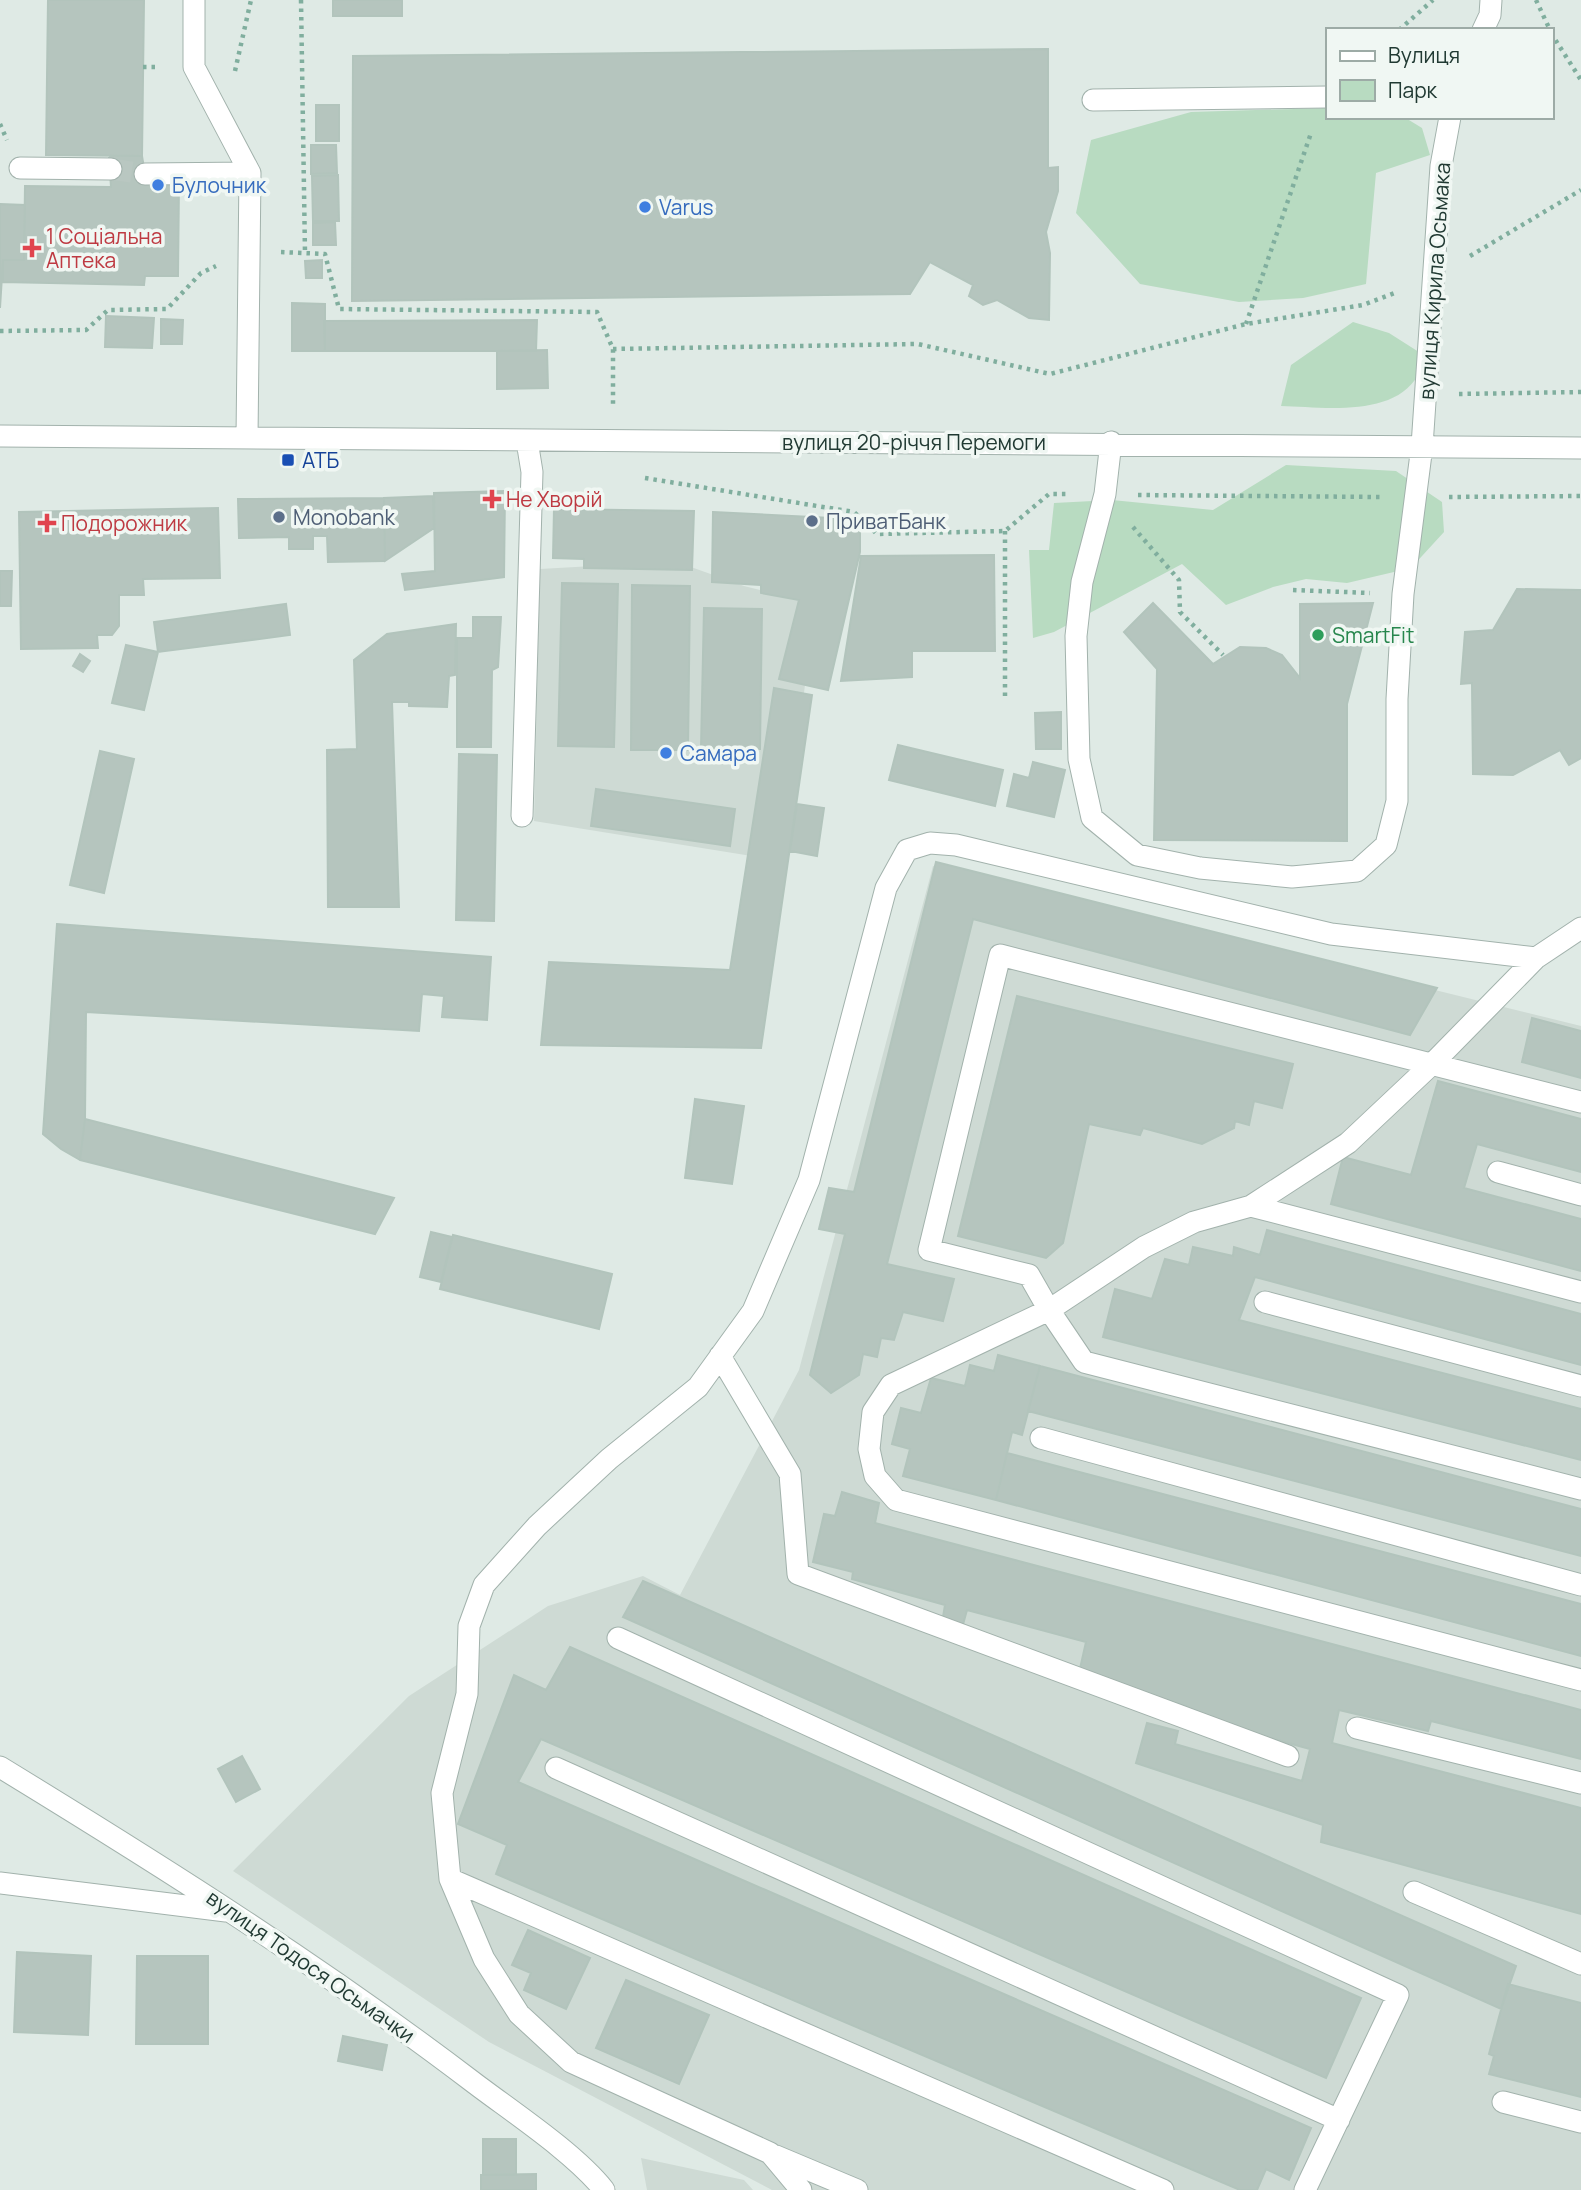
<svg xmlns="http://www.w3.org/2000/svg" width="1581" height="2190" viewBox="0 0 1581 2190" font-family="Manrope,sans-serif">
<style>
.built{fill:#cedad4}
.green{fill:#b8dbc1}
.building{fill:#b5c5be;stroke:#b2c4bc;stroke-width:2}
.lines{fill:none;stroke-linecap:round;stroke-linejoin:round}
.minor-tunnel{stroke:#b9c7c1;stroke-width:21;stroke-dasharray:21 10;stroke-linecap:butt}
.minor-casing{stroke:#a2b2ac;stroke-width:23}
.path{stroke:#80ae9e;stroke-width:4.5;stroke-dasharray:3.5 5;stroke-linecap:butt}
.minor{stroke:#fff;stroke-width:21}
.shop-dot{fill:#3f7fe0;stroke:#f0f7f3;stroke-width:2.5}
.health-dot{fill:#e0444e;stroke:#f0f7f3;stroke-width:2.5}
.transit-dot{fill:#1a4fb4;stroke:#f0f7f3;stroke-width:2.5}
.service-dot{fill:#5c6f8a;stroke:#f0f7f3;stroke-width:2.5}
.leisure-dot{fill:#2e9e5b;stroke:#f0f7f3;stroke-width:2.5}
.labels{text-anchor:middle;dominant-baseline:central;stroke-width:7;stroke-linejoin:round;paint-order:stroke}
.shop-label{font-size:21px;fill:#366cbe;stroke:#f0f7f3;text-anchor:start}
.health-label{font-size:21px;fill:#be3a42;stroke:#f0f7f3;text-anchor:start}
.street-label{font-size:21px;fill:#213a33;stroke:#f0f7f3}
.transit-label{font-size:21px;fill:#164399;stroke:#f0f7f3;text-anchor:start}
.service-label{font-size:21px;fill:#4e5e75;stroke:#f0f7f3;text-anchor:start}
.leisure-label{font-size:21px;fill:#27864d;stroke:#f0f7f3;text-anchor:start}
</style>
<rect width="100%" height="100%" fill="#dfeae5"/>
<path class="built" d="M 593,566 L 691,567 L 744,586 L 799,600 L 779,679 L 805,685 L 782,861 L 534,821 L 540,569 Z
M 933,866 L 1581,1026 L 1581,2190 L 772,2190 L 489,2042 L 233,1871 L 409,1696 L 548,1606 L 643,1576 L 680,1595 L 799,1370 Z
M 641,2158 L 744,2180 L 753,2190 L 647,2190 Z"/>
<path class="green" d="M 1327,108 L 1327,117 L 1404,117 L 1422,128 L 1430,155 L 1376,173 L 1366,284 L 1303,298 L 1239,302 L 1140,284 L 1076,213 L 1091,140 L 1191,112 Z
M 1353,322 L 1389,333 L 1422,354 C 1421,360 1421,370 1418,375 C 1394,418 1322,407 1281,406 L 1291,365 Z
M 1286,465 L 1396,471 L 1442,502 L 1444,532 L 1411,568 L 1347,583 L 1306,579 L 1273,587 L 1226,605 L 1182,564 L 1054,632 L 1033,638 L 1029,550 L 1049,550 L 1054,503 L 1112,500 L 1213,510 Z"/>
<path class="building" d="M 48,0 L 144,0 L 142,156 L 46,155 Z
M 333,0 L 402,0 L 402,16 L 333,16 Z
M 1048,49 L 1048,168 L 1058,167 L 1058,191 L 1046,232 L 1050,253 L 1049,320 L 1029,318 L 997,300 L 983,305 L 969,296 L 973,285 L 930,262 L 910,294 L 352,301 L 353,56 Z
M 316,105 L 339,105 L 339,141 L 316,141 Z
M 311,145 L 336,145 L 337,173 L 311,174 Z
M 109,156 L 142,156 L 145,174 L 179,182 L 178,276 L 145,276 L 144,285 L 3,282 L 3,260 L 24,260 L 25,186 L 111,187 Z
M 338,175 L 339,221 L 313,221 L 312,176 Z
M 0,204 L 25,205 L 24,260 L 3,260 L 0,308 Z
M 335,222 L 336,245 L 313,245 L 313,223 Z
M 322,260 L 322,278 L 306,278 L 305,261 Z
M 292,303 L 325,304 L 325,351 L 292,351 Z
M 106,316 L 154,318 L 152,348 L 105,347 Z
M 161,319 L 183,320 L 182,344 L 161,344 Z
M 537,320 L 536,351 L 325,351 L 324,321 Z
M 547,350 L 548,388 L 497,389 L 497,351 Z
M 505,491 L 504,577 L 405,590 L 402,574 L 435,571 L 434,493 Z
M 433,496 L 434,528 L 385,561 L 384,498 Z
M 384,498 L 385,561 L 328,562 L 327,536 L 313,536 L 313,549 L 289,549 L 289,537 L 239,538 L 238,499 Z
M 218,508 L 220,578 L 143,579 L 144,595 L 119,595 L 119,626 L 112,635 L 97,635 L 98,648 L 21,649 L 19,512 Z
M 554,509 L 694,511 L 692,570 L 584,568 L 584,559 L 553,558 Z
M 713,512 L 851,519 L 860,525 L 860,552 L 828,690 L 779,679 L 799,600 L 761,593 L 761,585 L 712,582 Z
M 994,555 L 995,651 L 912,651 L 912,677 L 841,681 L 861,556 Z
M 0,571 L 12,571 L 11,606 L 0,606 Z
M 562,583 L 618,584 L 614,747 L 558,746 Z
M 632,585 L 690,586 L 688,750 L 631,750 Z
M 1517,589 L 1581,590 L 1581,758 L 1569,765 L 1560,750 L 1513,775 L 1473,774 L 1472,683 L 1461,684 L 1465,632 L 1493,630 Z
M 1153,603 L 1213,664 L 1240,647 L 1266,648 L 1282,655 L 1300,678 L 1300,604 L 1373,603 L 1347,704 L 1347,841 L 1154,840 L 1157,669 L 1124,632 Z
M 286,604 L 290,635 L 158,652 L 154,622 Z
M 704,608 L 762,609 L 760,749 L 701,748 Z
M 473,617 L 501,617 L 498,667 L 492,670 L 491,747 L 457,747 L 457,638 L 473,638 Z
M 456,624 L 455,675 L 449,676 L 447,707 L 409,706 L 409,702 L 392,702 L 399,907 L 328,907 L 327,750 L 357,749 L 354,660 L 387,634 Z
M 126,645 L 158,652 L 144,710 L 112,703 Z
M 80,654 L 90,661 L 83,672 L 73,666 Z
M 774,688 L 812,695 L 761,1048 L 541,1045 L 549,962 L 730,970 Z
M 1061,712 L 1061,749 L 1036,749 L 1035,713 Z
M 898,745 L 1003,770 L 995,806 L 889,780 Z
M 100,751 L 134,759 L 104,893 L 70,885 Z
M 459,754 L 497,755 L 494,921 L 456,920 Z
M 1033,762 L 1065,770 L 1054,817 L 1007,806 L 1014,774 L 1029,778 Z
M 596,789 L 735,809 L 730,846 L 591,826 Z
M 797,804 L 824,808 L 817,856 L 790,851 Z
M 936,862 L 1437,988 L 1410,1035 L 973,919 L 887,1264 L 954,1279 L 943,1321 L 903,1312 L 894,1340 L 881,1338 L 877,1357 L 863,1354 L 859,1375 L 831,1393 L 810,1375 L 845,1234 L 819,1229 L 829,1188 L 854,1192 Z
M 57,924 L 491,957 L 487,1020 L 442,1017 L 444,996 L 422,994 L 419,1031 L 86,1012 L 85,1119 L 80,1160 L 61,1149 L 43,1134 Z
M 1017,996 L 1293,1064 L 1282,1108 L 1254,1101 L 1249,1125 L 1235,1121 L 1234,1128 L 1202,1144 L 1143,1128 L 1140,1135 L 1089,1124 L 1063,1243 L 1046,1258 L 958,1236 Z
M 1532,1018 L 1581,1031 L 1581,1078 L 1522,1062 Z
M 1438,1081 L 1581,1119 L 1581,1172 L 1477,1144 L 1464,1188 L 1581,1219 L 1581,1271 L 1331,1204 L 1343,1157 L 1411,1175 Z
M 695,1099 L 744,1106 L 732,1184 L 685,1178 Z
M 85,1119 L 394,1198 L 375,1234 L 80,1160 Z
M 1267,1230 L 1581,1314 L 1581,1365 L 1255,1277 L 1239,1320 L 1581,1409 L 1581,1460 L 1103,1337 L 1115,1289 L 1152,1299 L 1165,1259 L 1189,1265 L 1193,1247 L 1233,1256 L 1234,1247 L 1260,1255 Z
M 431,1232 L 452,1237 L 441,1282 L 420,1277 Z
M 453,1235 L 612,1274 L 599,1329 L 440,1289 Z
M 998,1355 L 1040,1366 L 1022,1435 L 1012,1432 L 996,1500 L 903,1476 L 910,1449 L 892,1444 L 901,1408 L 921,1413 L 931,1378 L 965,1386 L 970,1365 L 994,1371 Z
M 1040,1366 L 1581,1509 L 1581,1556 L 1028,1411 Z
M 1007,1453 L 1581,1604 L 1581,1656 L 996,1500 Z
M 842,1492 L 879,1503 L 875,1523 L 1581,1710 L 1581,1759 L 1431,1721 L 1428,1731 L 1339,1710 L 1332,1743 L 1581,1808 L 1581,1914 L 1321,1842 L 1323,1825 L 1136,1763 L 1147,1723 L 1178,1731 L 1175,1744 L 1302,1781 L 1310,1749 L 1200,1719 L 1185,1711 L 1186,1706 L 1079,1673 L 1086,1642 L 967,1610 L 962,1628 L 942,1623 L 945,1605 L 852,1579 L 853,1572 L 813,1562 L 824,1514 L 835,1516 Z
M 643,1581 L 1516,1966 L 1501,2009 L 623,1617 Z
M 570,1647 L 1361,1998 L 1326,2078 L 541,1739 L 518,1782 L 1311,2128 L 1289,2180 L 1266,2169 L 1257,2190 L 1240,2190 L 496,1874 L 507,1845 L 458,1824 L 514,1675 L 546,1690 Z
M 242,1756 L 260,1789 L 236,1802 L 218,1769 Z
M 528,1930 L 590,1958 L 566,2009 L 524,1990 L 531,1973 L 512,1965 Z
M 17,1952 L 91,1956 L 88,2035 L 14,2032 Z
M 137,1956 L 208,1956 L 208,2044 L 136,2044 Z
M 626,1980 L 709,2015 L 679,2084 L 596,2048 Z
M 1508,1984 L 1581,2003 L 1581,2097 L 1489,2074 L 1494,2056 L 1489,2054 Z
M 343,2036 L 387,2045 L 382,2070 L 338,2061 Z
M 483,2139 L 516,2139 L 516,2175 L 483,2175 Z
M 536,2174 L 536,2190 L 481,2190 L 481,2175 Z"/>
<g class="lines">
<path class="minor-tunnel" d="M 111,169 L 145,174"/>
<g class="minor-casing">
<path id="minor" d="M 194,0 L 194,67 L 250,173 L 247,438
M 1483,30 L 1490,15 L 1491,0
M 1093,100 L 1327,97
M 20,168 L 111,169
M 145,174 L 250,173
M 0,436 L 1581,448
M 1111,442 L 1105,494 L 1082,582 L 1076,636 L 1079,759 L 1092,818 L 1137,855 L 1200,868 L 1292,877 L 1357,871 L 1386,845 L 1397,801 L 1397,699 L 1403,594 L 1422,446 L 1441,166 L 1450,117
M 522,816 L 532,472 L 527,441
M 1536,958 L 1433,1063 L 1348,1143 L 1251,1206 L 1194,1222 L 1144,1247 L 1049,1310 L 891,1385 L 873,1412 L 869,1449 L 875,1476 L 896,1500 L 1581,1680
M 1581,1102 L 1000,955 L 929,1250 L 1029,1275 L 1049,1310 L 1084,1362 L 1581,1489
M 1498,1172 L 1581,1195
M 1251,1206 L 1581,1292
M 1265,1302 L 1581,1386
M 720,1356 L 790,1474 L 798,1574 L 1288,1756
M 1041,1438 L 1581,1585
M 618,1638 L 1398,1995 L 1305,2190
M 1357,1728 L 1581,1783
M 0,1767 C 162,1866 322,1967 473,2082 C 511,2111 575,2153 604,2190
M 556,1768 L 1339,2120
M 450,1879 L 1163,2190
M 0,1883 L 226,1911
M 1414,1892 L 1581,1964
M 1503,2102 L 1581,2122
M 776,2156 L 857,2190
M 801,2190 L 770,2153 L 571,2062 L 519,2014 L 484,1959 L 450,1879 L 442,1793 L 467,1694 L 469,1626 L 484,1585 L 537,1526 L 609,1459 L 698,1387 L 753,1311 L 809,1180 L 886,888 L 907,850 L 930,843 L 956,845 L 1331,934 L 1536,958 L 1581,928"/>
</g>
<path class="path" d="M 301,0 L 305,253
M 1536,0 L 1550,30
M 1399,30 L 1433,0
M 1551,33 L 1581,80
M 143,67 L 160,67
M 235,71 L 251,0
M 0,124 L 7,140
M 281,252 L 325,254 L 339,309 L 597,312 L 613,349 L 613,408
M 1470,256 L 1581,190
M 1246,324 L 1311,133
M 0,331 L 86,330 L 108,310 L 167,309 L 201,273 L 216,266
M 613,349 L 918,344 L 1050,374 L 1246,324 L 1363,305 L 1397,292
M 1459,394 L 1581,392
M 645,478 L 854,512 L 877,534 L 1005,531 L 1049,494 L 1069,494
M 1138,495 L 1381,497
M 1449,497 L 1581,496
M 1133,527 L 1179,580 L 1180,612 L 1223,655
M 1293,590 L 1370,593
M 1005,696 L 1005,531"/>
<use href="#minor" class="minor"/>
</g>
<g class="shop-dot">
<circle cx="158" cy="185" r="7"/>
<circle cx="645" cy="207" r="7"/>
<circle cx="666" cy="753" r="7"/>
</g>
<g class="health-dot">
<path d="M28.5 237.5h7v7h7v7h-7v7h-7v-7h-7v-7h7z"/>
<path d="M488.5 488.5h7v7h7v7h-7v7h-7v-7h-7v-7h7z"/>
<path d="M43.5 512.5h7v7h7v7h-7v7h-7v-7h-7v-7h7z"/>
</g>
<rect class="transit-dot" x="281" y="453" width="14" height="14" rx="3.5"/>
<g class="service-dot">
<circle cx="279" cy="517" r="7"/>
<circle cx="812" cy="521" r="7"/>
</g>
<circle class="leisure-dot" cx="1318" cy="635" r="7"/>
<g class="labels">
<g class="shop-label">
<text x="172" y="185">Булочник</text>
<text x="659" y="207">Varus</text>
<text x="680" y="753">Самара</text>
</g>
<g class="health-label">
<text x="46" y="236">1 Соціальна<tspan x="46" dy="24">Аптека</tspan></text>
<text x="506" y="499">Не Хворій</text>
<text x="61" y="523">Подорожник</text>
</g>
<g class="street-label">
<text transform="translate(1434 281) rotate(-86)">вулиця Кирила Осьмака</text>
<text x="914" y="442">вулиця 20-річчя Перемоги</text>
<text transform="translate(311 1966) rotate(35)">вулиця Тодося Осьмачки</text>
</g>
<g class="transit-label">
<text x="302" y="460">АТБ</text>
</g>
<g class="service-label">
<text x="293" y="517">Monobank</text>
<text x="826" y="521">ПриватБанк</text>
</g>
<g class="leisure-label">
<text x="1332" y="635">SmartFit</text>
</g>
</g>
<rect x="1326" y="28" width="228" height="91" fill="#f0f7f3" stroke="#9daba6" stroke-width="2"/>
<rect x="1340" y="51" width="35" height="10" fill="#ffffff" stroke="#9daba6" stroke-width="2"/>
<text x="1388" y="63" font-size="21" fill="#213a33">Вулиця</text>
<rect x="1340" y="80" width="35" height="21" fill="#b8dbc1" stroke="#9daba6" stroke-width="2"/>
<text x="1388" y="98" font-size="21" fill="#213a33">Парк</text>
</svg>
